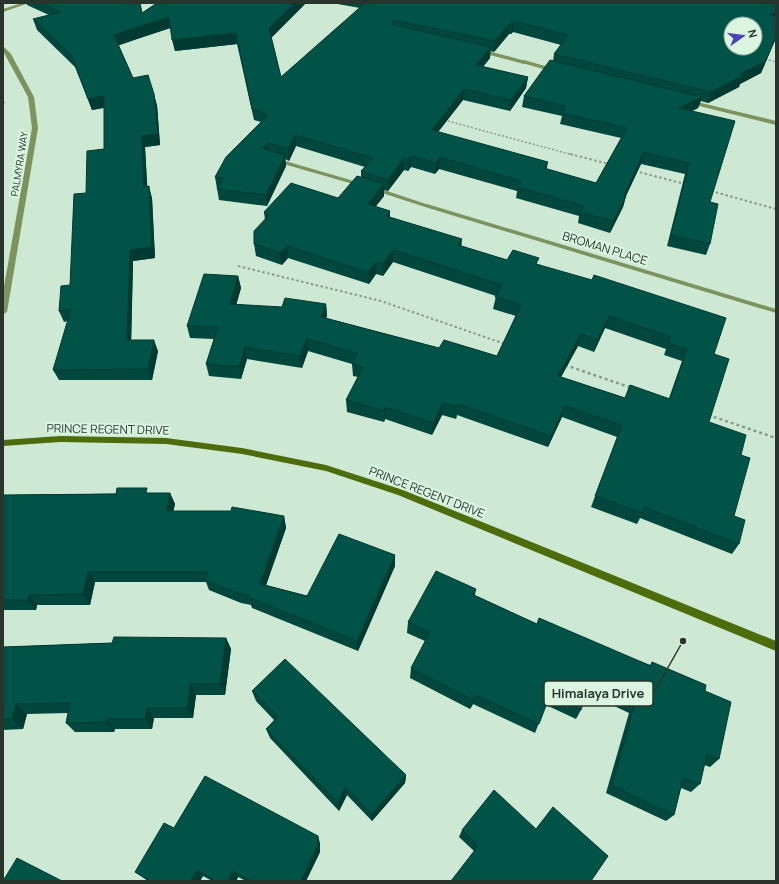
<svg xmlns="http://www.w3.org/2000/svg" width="779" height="884" viewBox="0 0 779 884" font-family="Manrope,sans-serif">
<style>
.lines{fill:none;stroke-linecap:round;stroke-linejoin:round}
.path-far2{stroke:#869b8b;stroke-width:1.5;stroke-dasharray:2 2;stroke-linecap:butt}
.path-far1{stroke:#869b8b;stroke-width:2;stroke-dasharray:2.5 2.5;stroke-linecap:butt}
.path{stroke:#869b8b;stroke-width:2.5;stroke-dasharray:3 3;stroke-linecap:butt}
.lane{fill:#7c935d;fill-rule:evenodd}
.street{fill:#7c935d;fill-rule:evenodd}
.secondary{fill:#4d6c0b;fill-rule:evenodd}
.wall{fill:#01473d;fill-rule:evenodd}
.shaded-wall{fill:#013a32}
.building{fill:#015347;stroke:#013a32;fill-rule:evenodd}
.labels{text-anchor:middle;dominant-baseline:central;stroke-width:4;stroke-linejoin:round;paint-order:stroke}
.far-street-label{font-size:10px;fill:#29342c;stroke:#daf6e1}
.street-label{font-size:12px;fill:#29342c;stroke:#daf6e1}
.leader{fill:none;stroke:#29342c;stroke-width:1.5}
.callout-dot{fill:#29342c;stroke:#daf6e1;stroke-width:1.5}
.callout{fill:#daf6e1;stroke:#29342c;stroke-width:1.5}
.callout-label{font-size:13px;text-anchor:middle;font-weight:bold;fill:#29342c}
</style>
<rect width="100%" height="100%" fill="#cde9d4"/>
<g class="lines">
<path class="path-far2" d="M 765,59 L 776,62
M 3,103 L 6,102
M 444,120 L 573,155"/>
<path class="path-far1" d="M 570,154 L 609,164
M 635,171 L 685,184
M 711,191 L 776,209
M 238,266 L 381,301 L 505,344"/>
<path class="path" d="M 565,365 L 632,388
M 708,415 L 776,438"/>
<path class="lane" d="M 480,49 L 526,61 L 527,62 L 524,64 L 478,52 L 477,51 Z
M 275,158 L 364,184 L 365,185 L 364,186 L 360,186 L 273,161 L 272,160 Z
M 375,187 L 429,205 L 430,206 L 429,207 L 425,207 L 373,190 L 372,189 Z"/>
<path class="street" d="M 22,3 L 29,3 L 3,12 L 3,9 Z
M 3,46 L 11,54 L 34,97 L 38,128 L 7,312 L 3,314 L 3,292 L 32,128 L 28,97 L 3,51 Z
M 524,60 L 556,69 L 557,70 L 554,72 L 522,63 L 522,61 Z
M 689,100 L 776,121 L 776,125 L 687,103 L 686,102 Z
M 427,204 L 776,309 L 776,313 L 425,207 L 424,206 Z"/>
<path class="secondary" d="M 60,436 L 166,438 L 242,448 L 326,465 L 403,490 L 776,641 L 776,651 L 398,495 L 326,471 L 242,454 L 166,444 L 60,442 L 3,446 L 3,440 Z"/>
</g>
<path class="wall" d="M 27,3 L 140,3 L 142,13 L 157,3 L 306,3 L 271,38 L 281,77 L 360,8 L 332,3 L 776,3 L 776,38 L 761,73 L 740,84 L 739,87 L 708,103 L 701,101 L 698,108 L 692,111 L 710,202 L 710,244 L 706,255 L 667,246 L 685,174 L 641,164 L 626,196 L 623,207 L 610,233 L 578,223 L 579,216 L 516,198 L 517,191 L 439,169 L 435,174 L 411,167 L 408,171 L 404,170 L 388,191 L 384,190 L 384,196 L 376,206 L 390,217 L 462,246 L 507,260 L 538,264 L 714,354 L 709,422 L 741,455 L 734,516 L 739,544 L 732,554 L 640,518 L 637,524 L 591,507 L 617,437 L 562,417 L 548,447 L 457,415 L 456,419 L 442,415 L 432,435 L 385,419 L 384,422 L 347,412 L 346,400 L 358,377 L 353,376 L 352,364 L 308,351 L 302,368 L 247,359 L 241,379 L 209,376 L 206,364 L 214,339 L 190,338 L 187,326 L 238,276 L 241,288 L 236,305 L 282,307 L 326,304 L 327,316 L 326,318 L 439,348 L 497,356 L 516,316 L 493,309 L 496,296 L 393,262 L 383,276 L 376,274 L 369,284 L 288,258 L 282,265 L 256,256 L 254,244 L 265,220 L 264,212 L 338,198 L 361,177 L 361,171 L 365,167 L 296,146 L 289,161 L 285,159 L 286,166 L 267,206 L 219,200 L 215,177 L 261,122 L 254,120 L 237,44 L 175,51 L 171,28 L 118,45 L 133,78 L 157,105 L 160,145 L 145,147 L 147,187 L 152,198 L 155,258 L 133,261 L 131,340 L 158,351 L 152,380 L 59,380 L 53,370 L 68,321 L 64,322 L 59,311 L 70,285 L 86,193 L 104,149 L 104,108 L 92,110 L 75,67 L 37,30 L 33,19 L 49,15 L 27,5 ZM 513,32 L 561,45 L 554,54 L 553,61 L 524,96 L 522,107 L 562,116 L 560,124 L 621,138 L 596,183 L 546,169 L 438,132 L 463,100 L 510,111 L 526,88 L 528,77 L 483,67 L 490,58 L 490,51 L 494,52 L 509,34 L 511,34 ZM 605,328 L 666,349 L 664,355 L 682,361 L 669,398 L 625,398 L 561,377 L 578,346 L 594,352 Z
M 170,493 L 175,504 L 173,511 L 284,516 L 286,528 L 266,585 L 307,596 L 395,566 L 358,651 L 252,608 L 251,605 L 241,603 L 209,590 L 206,582 L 95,582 L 90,605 L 37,605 L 36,610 L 3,610 L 3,495 Z
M 476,589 L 475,595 L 537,624 L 650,665 L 652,662 L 705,691 L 719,759 L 710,767 L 704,765 L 700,784 L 691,792 L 681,788 L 674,815 L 666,821 L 606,793 L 629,713 L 587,693 L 581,710 L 576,719 L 546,705 L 535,733 L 473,704 L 470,709 L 410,678 L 411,668 L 425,641 L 407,633 L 408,622 Z
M 226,638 L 231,649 L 225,695 L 196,695 L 193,718 L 154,718 L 152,729 L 115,729 L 114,732 L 75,732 L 66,723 L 68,713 L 27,714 L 23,729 L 3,730 L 3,647 L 112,643 Z
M 252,691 L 406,775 L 405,783 L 372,821 L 347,795 L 339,811 L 270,738 L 266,729 L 274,720 L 256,701 Z
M 174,828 L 320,843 L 320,852 L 306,881 L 246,881 L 238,877 L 236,881 L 212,881 L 203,876 L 200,881 L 148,881 L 135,872 Z
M 462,830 L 591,881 L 474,851 L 459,837 Z"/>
<path class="shaded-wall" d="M 295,3 L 306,3 L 270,39 L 269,28 Z
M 776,13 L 776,22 L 770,15 Z
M 169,17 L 172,27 L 117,46 L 114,35 Z
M 514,21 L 513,32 L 511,34 L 512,23 Z
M 510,23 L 509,34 L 494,52 L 495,41 Z
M 236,33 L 237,44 L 175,51 L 172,40 Z
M 776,37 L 776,38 L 761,73 L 740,84 L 739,87 L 708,103 L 711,92 Z
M 491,47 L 490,58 L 475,76 L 476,65 Z
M 528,77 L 526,88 L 510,111 L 511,100 Z
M 464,89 L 463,100 L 431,141 L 432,130 Z
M 154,94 L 157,105 L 160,145 L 145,147 L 148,198 L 144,187 L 142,136 Z
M 104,96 L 107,107 L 92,110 L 88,99 Z
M 702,97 L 698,108 L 676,119 L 679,108 Z
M 295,135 L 296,146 L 289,161 L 288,149 Z
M 268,143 L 269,155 L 263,147 Z
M 644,152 L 641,164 L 621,206 L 624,195 Z
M 285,155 L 286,166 L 267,206 L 266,195 Z
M 411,156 L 411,167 L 408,171 L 408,160 Z
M 440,157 L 439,169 L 435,174 L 436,163 Z
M 404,158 L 404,170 L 388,191 L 388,180 Z
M 548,162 L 546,173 L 544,168 Z
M 384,184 L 384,196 L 368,216 L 368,204 Z
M 149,186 L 152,198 L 155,258 L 133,261 L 131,351 L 127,340 L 130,250 Z
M 626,196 L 623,207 L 610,233 L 613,221 Z
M 390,211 L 390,223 L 386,216 Z
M 462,239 L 461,252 L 458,245 Z
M 287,246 L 288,258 L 282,265 L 280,253 Z
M 393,250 L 393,262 L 383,276 L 383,264 Z
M 376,262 L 376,274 L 369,284 L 368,272 Z
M 238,276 L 241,288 L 233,316 L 230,304 Z
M 326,304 L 327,316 L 322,329 L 321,317 Z
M 609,316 L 605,328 L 594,352 L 597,340 Z
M 581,334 L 578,346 L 555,388 L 558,376 Z
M 307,339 L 308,351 L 302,368 L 300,356 Z
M 154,340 L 158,351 L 152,380 L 148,369 Z
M 245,347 L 247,359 L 241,379 L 239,367 Z
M 443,403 L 442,415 L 432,435 L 433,423 Z
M 458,404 L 457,415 L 456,419 L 457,407 Z
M 565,406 L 562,417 L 548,447 L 551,436 Z
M 385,407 L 385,419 L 384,422 L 384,411 Z
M 170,493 L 175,504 L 171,522 L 167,511 Z
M 284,516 L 286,528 L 263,594 L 260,584 Z
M 395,555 L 395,566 L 358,651 L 357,641 Z
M 88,572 L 95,582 L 90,605 L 83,594 Z
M 29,595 L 37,605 L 36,610 L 28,600 Z
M 226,638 L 231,649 L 225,695 L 220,684 Z
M 191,684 L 196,695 L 193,718 L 187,708 Z
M 475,695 L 473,704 L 470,709 L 473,700 Z
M 16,704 L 27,714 L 23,729 L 12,719 Z
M 147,708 L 154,718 L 152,729 L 145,719 Z
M 107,719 L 115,729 L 114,732 L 106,722 Z
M 406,775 L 405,783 L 372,821 L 372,814 Z
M 345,787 L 347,795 L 339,811 L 338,803 Z
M 318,836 L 320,843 L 320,852 L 306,881 L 301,881 Z
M 197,870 L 203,876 L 200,881 L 191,881 Z
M 233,871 L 238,877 L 236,881 L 228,881 Z"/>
<path class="building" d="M 42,3 L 140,3 L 142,13 L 157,3 L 295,3 L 269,28 L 281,77 L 365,3 L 776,3 L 776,13 L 770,15 L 776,16 L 776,37 L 765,62 L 740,74 L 743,76 L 711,92 L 554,54 L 568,35 L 514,21 L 512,23 L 510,23 L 495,41 L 394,20 L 393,21 L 394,25 L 491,47 L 476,65 L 528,77 L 511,100 L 464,89 L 432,130 L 548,162 L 544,168 L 596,183 L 627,128 L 562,113 L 566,106 L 524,96 L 550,60 L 702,97 L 679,108 L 735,121 L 710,202 L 718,204 L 710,244 L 671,235 L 689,163 L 644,152 L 624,195 L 626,196 L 613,221 L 580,212 L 584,206 L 518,187 L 521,181 L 440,157 L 436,163 L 411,156 L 408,160 L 404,158 L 388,180 L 361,171 L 373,158 L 295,135 L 288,149 L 268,143 L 263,147 L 265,149 L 285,155 L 266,195 L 217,189 L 223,178 L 215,177 L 226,157 L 268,115 L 263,114 L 265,113 L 252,109 L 236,33 L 172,40 L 169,17 L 114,35 L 133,78 L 148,75 L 154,94 L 158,134 L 142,136 L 144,187 L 149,186 L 152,247 L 130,250 L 127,340 L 154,340 L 148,369 L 53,370 L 71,309 L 59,311 L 61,286 L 70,285 L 74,194 L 86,193 L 87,151 L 104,149 L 104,96 L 88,99 L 72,56 L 33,19 L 61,12 ZM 731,24 L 755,24 L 755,48 L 731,48 Z
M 357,176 L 384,184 L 368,204 L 390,211 L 386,216 L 462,239 L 458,245 L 507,260 L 513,250 L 539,258 L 536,264 L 592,280 L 594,275 L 726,318 L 714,354 L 729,359 L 709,422 L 746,435 L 741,455 L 750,458 L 734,516 L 745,520 L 739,544 L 644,507 L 643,513 L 595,496 L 622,425 L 565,406 L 551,436 L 458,404 L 457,407 L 443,403 L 433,423 L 385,407 L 384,411 L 346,400 L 363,367 L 352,364 L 358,353 L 307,339 L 300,356 L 245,347 L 239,367 L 206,364 L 218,327 L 187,326 L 204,274 L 238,276 L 230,304 L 282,307 L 285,298 L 326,304 L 321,317 L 439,348 L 444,340 L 497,356 L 521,305 L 495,297 L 502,285 L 393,250 L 383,264 L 376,262 L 368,272 L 287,246 L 280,253 L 254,244 L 254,231 L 270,214 L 264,212 L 291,183 L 338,198 ZM 609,316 L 671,337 L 668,343 L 687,349 L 670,399 L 630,385 L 625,398 L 558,376 L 581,334 L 597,340 Z
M 117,488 L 147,488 L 146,493 L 170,493 L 167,511 L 231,511 L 232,507 L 284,516 L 260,584 L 307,596 L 339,534 L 395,555 L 357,641 L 248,597 L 249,595 L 237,593 L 205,580 L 208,572 L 88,572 L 83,594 L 29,595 L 28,600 L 3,600 L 3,495 L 116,494 Z
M 436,571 L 476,589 L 473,595 L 537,624 L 539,618 L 651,666 L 652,662 L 706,685 L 705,691 L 731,702 L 719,759 L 707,754 L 700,784 L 683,778 L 674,815 L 612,785 L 635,703 L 590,683 L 581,710 L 550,695 L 539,724 L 475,695 L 473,700 L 411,668 L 430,632 L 408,622 Z
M 114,637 L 226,638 L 220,684 L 191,684 L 187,708 L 147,708 L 145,719 L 107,719 L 106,722 L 66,723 L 70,703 L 16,704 L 12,719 L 3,720 L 3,647 L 112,643 Z
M 285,659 L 406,775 L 372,814 L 345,787 L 338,803 L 266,729 L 278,717 L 252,691 Z
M 205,776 L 318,836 L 318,845 L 301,881 L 252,881 L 233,871 L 228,881 L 216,881 L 197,870 L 191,881 L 150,881 L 135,872 L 164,823 L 174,828 Z
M 494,790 L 536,829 L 553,807 L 608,856 L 591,881 L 451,881 L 478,846 L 462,830 Z
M 17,858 L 62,881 L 3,881 Z"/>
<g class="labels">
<g class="far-street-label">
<text transform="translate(19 164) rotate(-81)">PALMYRA WAY</text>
</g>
<g class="street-label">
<text transform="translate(605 248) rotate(17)">BROMAN PLACE</text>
<text transform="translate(108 429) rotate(1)">PRINCE REGENT DRIVE</text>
<text transform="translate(427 492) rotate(21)">PRINCE REGENT DRIVE</text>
</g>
</g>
<path class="leader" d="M683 641L653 694"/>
<circle class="callout-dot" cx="683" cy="641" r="4"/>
<rect class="callout" x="544" y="681" width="109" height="25" rx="4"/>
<g class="callout-label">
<text x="598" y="698">Himalaya Drive</text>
</g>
<rect width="779" height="884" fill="none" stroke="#29342c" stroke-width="8"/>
<g transform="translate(743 36) rotate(76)"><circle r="19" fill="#daf6e1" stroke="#93a899"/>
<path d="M0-3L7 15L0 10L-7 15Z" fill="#4f43ba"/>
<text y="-6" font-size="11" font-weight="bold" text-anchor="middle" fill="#29342c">N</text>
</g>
</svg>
